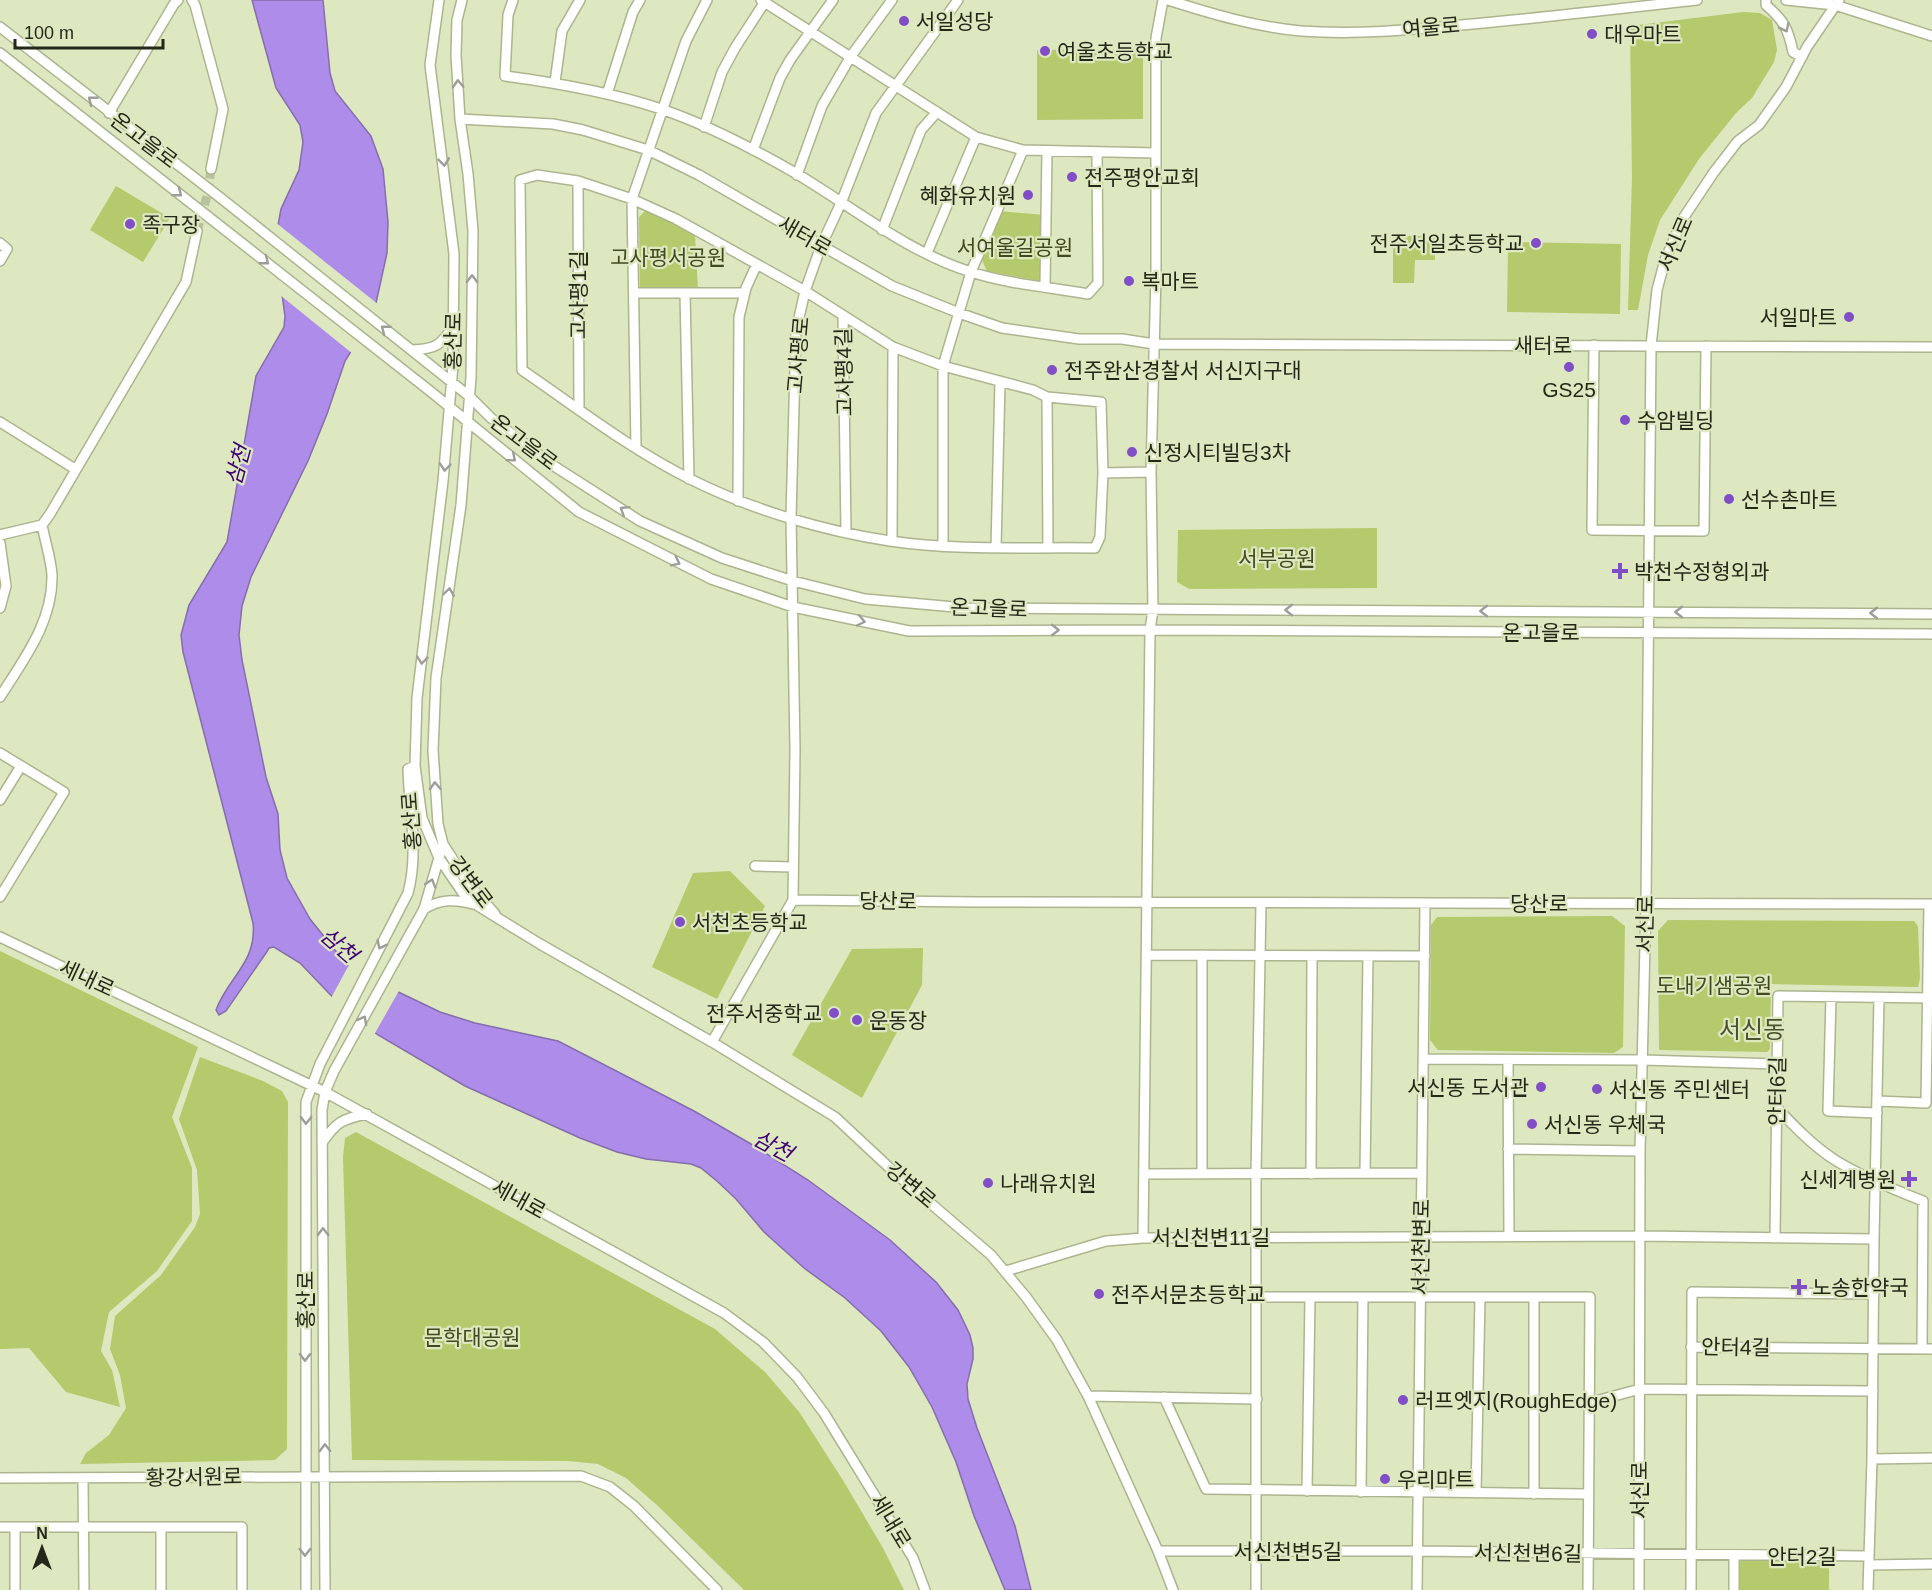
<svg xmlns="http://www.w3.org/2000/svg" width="1932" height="1590" viewBox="0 0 1932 1590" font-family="Arial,'Noto Sans KR',sans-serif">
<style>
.green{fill:#b5c96d}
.water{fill:#ae8ce9;stroke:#856eab;stroke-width:1.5}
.pier{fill:#dde8c0}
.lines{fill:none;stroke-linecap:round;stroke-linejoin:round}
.minor-tunnel{stroke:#b8c29f;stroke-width:9;stroke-dasharray:9 4.5;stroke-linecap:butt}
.minor-casing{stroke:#abb58e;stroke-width:12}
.minor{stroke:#fff;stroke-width:9}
.oneway{stroke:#9c9e98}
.poi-dot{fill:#804ec6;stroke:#dde8c0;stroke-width:2}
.labels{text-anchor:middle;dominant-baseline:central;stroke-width:4.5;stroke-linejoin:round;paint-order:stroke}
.poi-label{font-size:21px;fill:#242819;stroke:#dde8c0;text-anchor:start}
.street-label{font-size:21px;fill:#242819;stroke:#dde8c0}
.park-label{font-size:21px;fill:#414a1e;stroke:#dde8c0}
.water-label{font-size:22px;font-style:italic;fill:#3f0075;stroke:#dde8c0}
.quarter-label{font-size:24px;fill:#4a522f;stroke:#dde8c0}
</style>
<rect width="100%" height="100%" fill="#dde8c0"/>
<path class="green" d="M 1743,12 L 1760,13 L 1772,20 L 1777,50 L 1774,62 L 1752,98 L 1736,113 L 1699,159 L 1660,220 L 1648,255 L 1638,310 L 1628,310 L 1632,178 L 1630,26 Z
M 1143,49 L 1143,119 L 1037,120 L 1037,50 Z
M 116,186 L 170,218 L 143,262 L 90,230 Z
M 647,209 L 695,235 L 698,289 L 640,287 L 639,217 Z
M 999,211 L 1045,215 L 1044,276 L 1039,281 L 987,271 L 981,258 Z
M 1393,236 L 1435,236 L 1435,260 L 1415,260 L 1414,283 L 1393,283 Z
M 1508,242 L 1621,244 L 1620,314 L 1507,312 Z
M 1377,528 L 1377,588 L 1189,589 L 1177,582 L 1178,530 Z
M 730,871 L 765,906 L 717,999 L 652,967 L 693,873 Z
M 1612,916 L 1625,926 L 1623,1047 L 1614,1053 L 1438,1050 L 1430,1040 L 1431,925 L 1437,917 Z
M 1668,920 L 1914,921 L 1918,926 L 1920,978 L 1918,987 L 1771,984 L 1770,1049 L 1767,1052 L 1659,1050 L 1658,931 Z
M 923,948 L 922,985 L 862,1098 L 792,1055 L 852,949 Z
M 0,951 L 198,1047 L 172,1117 L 192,1168 L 192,1221 L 157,1271 L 109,1312 L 101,1351 L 112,1370 L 120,1407 L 66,1392 L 29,1348 L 0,1349 Z
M 200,1057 L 263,1081 L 282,1091 L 288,1102 L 287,1449 L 275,1460 L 80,1464 L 86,1453 L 109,1435 L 126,1408 L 120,1375 L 110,1349 L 115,1316 L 161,1275 L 195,1227 L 200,1214 L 197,1170 L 179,1119 Z
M 356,1132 L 715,1329 L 765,1372 L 800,1413 L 844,1482 L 883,1548 L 904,1590 L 744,1590 L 658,1506 L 626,1478 L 598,1464 L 568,1461 L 352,1460 L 343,1157 L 345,1138 Z
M 1742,1560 L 1829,1562 L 1829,1590 L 1740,1590 L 1740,1562 Z"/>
<path class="water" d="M 252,0 L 323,0 L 330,73 L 335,91 L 371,136 L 383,169 L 388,222 L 387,253 L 376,303 L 368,324 L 345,361 L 327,414 L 308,461 L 251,577 L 242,606 L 239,635 L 242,660 L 266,777 L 278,814 L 280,850 L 287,878 L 310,919 L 347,965 L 363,975 L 440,1012 L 475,1023 L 558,1041 L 694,1111 L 751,1144 L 808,1180 L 890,1240 L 936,1282 L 958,1310 L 970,1335 L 973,1348 L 973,1359 L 967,1384 L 968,1399 L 977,1428 L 1015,1526 L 1031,1590 L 1005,1590 L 974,1516 L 956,1462 L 932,1407 L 909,1367 L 881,1331 L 845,1298 L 804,1268 L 764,1232 L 736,1199 L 718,1182 L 701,1168 L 691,1164 L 646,1159 L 617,1152 L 580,1138 L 465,1086 L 378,1035 L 344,1009 L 300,963 L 274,947 L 269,948 L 266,953 L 226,1011 L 219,1015 L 216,1010 C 228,977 257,963 253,923 L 183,652 L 181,635 L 189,605 L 227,542 L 256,376 L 284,327 L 285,316 L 280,280 L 278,225 L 281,209 L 299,170 L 303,142 L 300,125 L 276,88 Z"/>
<path class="pier" d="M 275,222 L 379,305 L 371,326 L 353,354 L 280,295 L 274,251 Z
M 350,963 L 364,973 L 400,989 L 374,1035 L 342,1011 L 331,998 Z"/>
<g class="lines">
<path class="minor-tunnel" d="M 197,231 L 207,196 L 211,169"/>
<g class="minor-casing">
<path id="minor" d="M 192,0 L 195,5 L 223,109 L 211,169
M 439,0 L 430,65 L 454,254 L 453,365 L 443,481 L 417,698 L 415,766 L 422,818 L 439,858 L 465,896 L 478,906 L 540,944 L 712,1042 L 835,1117 L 894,1172 L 991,1255 L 1026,1297 L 1057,1340 L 1088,1396 L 1158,1551 L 1173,1590
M 513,0 L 508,15 L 505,76 C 558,83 610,92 661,109 C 708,125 754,149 797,174 C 854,208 907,252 971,272 C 1008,284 1049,287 1088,294 L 1098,283 L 1097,152
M 761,0 L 976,137 L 1023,150 L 1156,153
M 1168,0 C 1212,14 1256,27 1301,31 C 1355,35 1408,30 1461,25 C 1540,18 1618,9 1697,0
M 1766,0 L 1766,5 C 1784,21 1788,28 1793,52 L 1802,57
M 1786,0 L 1835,5 L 1932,36
M 0,27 L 222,199 L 469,396 L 491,418 L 554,466 L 640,521 L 722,558 L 793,581 L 865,599 L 966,608 L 1932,614
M 0,53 L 430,391 L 579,512 L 711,579 L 793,607 L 909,631 L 1150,630 L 1932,634
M 555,82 L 562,31 L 580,0
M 607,94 L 633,12 L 640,0
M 109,113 L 174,4 L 178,0
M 460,119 L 553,124 L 583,130 L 648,150 L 699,175 L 892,286 L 959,313 L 1002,328 L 1079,339 L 1122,339 L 1154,344 L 1932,347
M 704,127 L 722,72 L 735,48 L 766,0
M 753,150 L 780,78 L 790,60 L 833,0
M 537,175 L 578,181 L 632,199 L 676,219 L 805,291 L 893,347 L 943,366 L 1033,390 L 1047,397 L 1101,402 L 1103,473 L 1100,537 L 1095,548 C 1027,547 957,551 890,541 C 823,531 750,509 690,479 C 630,449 576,407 522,370 L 520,180 Z
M 797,175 L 822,106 L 851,56 L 892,0
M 578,181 L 579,409
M 882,230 L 921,130 L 937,112
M 0,243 L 7,249 L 0,261
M 927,253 L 976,137
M 1045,286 L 1047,151
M 635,293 L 745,293
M 685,293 L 689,479
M 843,316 L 846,533
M 1594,345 L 1592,530 L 1704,531 L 1706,346
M 412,350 C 437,349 440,345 454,326
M 1047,397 L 1048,548
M 0,422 L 75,469
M 636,447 L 632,199 L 686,41 L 707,0
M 1103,473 L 1151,472
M 738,501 L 739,317 L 746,288 L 757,264
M 0,535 L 42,525 L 50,514 L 186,282 L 197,231
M 892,541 L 893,347
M 0,543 L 6,586 L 0,608
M 943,545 L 943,366 L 971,272 L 1023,150
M 996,548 L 1000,381
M 0,697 C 24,659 53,622 52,575 C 51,559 45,541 42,525
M 0,753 L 64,792 L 0,897
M 0,800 L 21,766
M 443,844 L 468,883 L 495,914
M 755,866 L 793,867
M 793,900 L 795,750 L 791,517 L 796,331 L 805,291 L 821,246 L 841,203 L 876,113 L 958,0
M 424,909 C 440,899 455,899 473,904
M 0,937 L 325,1092 L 724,1313 L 763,1342 L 797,1377 L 824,1413 L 913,1558 L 925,1590
M 1146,955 L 1425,956
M 1202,955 L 1202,1174
M 1831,997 L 1828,1111 L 1877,1113
M 712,1042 L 793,900 L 976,902 L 1932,904
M 1423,1059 L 1643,1060 L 1777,1064
M 1508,1061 L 1509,1236
M 1877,1101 L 1926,1103 L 1929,904
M 1776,1107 C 1794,1126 1813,1146 1835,1160 C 1860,1176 1895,1190 1923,1201 L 1922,1349
M 322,1143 C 336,1122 342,1119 367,1114
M 1508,1149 L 1640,1151
M 1365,1173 L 1368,956
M 1145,1174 L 1422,1173
M 1311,1174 L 1312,956
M 1143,1238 L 1150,630 L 1153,610 L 1151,472 L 1156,274 L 1156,38 L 1163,0
M 1775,1238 L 1778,996 L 1932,998
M 1006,1271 L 1106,1241 L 1143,1238 L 1640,1236 L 1874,1239
M 1257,1297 L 1590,1297 L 1588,1590
M 1534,1297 L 1534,1494
M 1691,1347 L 1932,1349
M 1088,1396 L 1257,1399
M 1164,1397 L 1206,1489 L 1588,1494
M 1588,1403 L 1640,1389 L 1873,1391
M 1872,1459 L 1932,1458
M 0,1478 L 581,1476 L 610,1487 L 634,1506 L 717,1590
M 83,1478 L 84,1590
M 1307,1491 L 1310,1297
M 1361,1492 L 1363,1297
M 1476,1493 L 1480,1297
M 0,1527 L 242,1527 L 242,1590
M 15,1527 L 15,1590
M 161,1527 L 161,1590
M 1158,1551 L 1417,1551 L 1869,1556
M 1734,1556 L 1734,1590
M 1869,1565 L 1932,1564
M 306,1590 L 306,1102 L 320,1064 L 408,893 C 419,852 409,811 408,769 L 415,766
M 325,1590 L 322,1110 L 325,1092 L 334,1071 L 424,909 L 443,844 L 438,824 L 433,750 L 436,678 L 461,505 L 471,377 L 473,231 L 468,174 L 460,119 L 456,55 L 457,20 L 462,0
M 1256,1590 L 1256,1174 L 1261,903
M 1417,1590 L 1425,903
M 1639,1590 L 1640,1151 L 1646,903 L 1651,346 L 1657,290 L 1665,260 L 1684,217 L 1714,172 L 1738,141 L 1759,125 L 1786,87 L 1807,47 L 1839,0
M 1691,1590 L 1692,1292 L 1874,1294
M 1868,1590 L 1872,1459 L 1874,1239 L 1879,998"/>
</g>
<use href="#minor" class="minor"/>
</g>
<defs><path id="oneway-chevron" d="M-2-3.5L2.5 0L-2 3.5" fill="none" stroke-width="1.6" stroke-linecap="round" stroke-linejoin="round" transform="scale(1.5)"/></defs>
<g class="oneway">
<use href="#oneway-chevron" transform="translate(1785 28) rotate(64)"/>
<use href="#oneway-chevron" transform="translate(458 84) rotate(-93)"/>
<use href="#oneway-chevron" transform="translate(92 100) rotate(-142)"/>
<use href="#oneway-chevron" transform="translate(444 162) rotate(83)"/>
<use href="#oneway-chevron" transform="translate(178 193) rotate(38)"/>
<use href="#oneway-chevron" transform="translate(265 261) rotate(38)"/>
<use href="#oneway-chevron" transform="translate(472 279) rotate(-90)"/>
<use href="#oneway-chevron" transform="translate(385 329) rotate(-142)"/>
<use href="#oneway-chevron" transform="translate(512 458) rotate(40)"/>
<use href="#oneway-chevron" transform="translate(445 467) rotate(95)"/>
<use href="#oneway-chevron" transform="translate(624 510) rotate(-148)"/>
<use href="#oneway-chevron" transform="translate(676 562) rotate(26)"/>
<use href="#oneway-chevron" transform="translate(449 592) rotate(-82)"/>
<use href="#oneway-chevron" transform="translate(1289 610) rotate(-180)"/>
<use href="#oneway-chevron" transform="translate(1484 611) rotate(-180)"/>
<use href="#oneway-chevron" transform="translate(1679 612) rotate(-180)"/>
<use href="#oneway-chevron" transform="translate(1874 613) rotate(-180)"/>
<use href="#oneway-chevron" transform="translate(861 621) rotate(12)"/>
<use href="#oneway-chevron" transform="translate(1055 630)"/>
<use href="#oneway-chevron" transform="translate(422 660) rotate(96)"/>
<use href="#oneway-chevron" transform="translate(435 786) rotate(-93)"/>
<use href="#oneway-chevron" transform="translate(431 883) rotate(-73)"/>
<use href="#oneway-chevron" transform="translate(381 945) rotate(117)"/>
<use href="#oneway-chevron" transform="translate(363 1020) rotate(-61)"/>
<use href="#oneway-chevron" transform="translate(306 1120) rotate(91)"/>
<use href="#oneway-chevron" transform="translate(323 1232) rotate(-91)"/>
<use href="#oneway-chevron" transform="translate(305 1357) rotate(90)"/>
<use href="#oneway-chevron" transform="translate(325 1448) rotate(-91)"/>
<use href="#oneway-chevron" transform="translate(305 1552) rotate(90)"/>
</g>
<g class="poi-dot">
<circle cx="904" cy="21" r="6"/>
<circle cx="1592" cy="34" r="6"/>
<circle cx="1045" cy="51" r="6"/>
<circle cx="1072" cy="177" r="6"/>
<circle cx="1028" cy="195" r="6"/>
<circle cx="130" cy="224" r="6"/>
<circle cx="1536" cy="243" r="6"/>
<circle cx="1129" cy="281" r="6"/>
<circle cx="1849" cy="317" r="6"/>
<circle cx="1569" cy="367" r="6"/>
<circle cx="1052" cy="370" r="6"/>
<circle cx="1625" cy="420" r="6"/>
<circle cx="1132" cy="452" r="6"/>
<circle cx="1729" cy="499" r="6"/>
<path d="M1617 562h6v6h6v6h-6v6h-6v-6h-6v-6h6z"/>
<circle cx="680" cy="922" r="6"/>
<circle cx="834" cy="1013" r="6"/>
<circle cx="857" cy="1020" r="6"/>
<circle cx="1541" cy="1087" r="6"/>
<circle cx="1597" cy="1089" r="6"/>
<circle cx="1532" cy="1124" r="6"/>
<path d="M1906 1170h6v6h6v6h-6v6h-6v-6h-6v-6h6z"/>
<circle cx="988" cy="1183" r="6"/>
<path d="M1796 1278h6v6h6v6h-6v6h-6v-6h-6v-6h6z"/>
<circle cx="1099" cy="1294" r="6"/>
<circle cx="1403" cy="1400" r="6"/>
<circle cx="1385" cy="1479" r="6"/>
</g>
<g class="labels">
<g class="poi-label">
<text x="916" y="21">서일성당</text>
<text x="1604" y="34">대우마트</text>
<text x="1057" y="51">여울초등학교</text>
<text x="1084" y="177">전주평안교회</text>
<text x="1016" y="195" text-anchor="end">혜화유치원</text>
<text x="142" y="224">족구장</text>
<text x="1524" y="243" text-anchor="end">전주서일초등학교</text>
<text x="1141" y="281">복마트</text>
<text x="1837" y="317" text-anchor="end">서일마트</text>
<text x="1064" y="370">전주완산경찰서 서신지구대</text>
<text x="1569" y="389" text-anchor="middle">GS25</text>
<text x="1637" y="420">수암빌딩</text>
<text x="1144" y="452">신정시티빌딩3차</text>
<text x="1741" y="499">선수촌마트</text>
<text x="1634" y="571">박천수정형외과</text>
<text x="692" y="922">서천초등학교</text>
<text x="822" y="1013" text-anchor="end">전주서중학교</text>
<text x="869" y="1020">운동장</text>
<text x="1529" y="1087" text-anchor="end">서신동 도서관</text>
<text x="1609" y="1089">서신동 주민센터</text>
<text x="1544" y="1124">서신동 우체국</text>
<text x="1896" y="1179" text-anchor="end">신세계병원</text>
<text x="1000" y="1183">나래유치원</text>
<text x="1812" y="1287">노송한약국</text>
<text x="1111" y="1294">전주서문초등학교</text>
<text x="1415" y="1400">러프엣지(RoughEdge)</text>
<text x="1397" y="1479">우리마트</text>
</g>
<g class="street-label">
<text transform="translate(1431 27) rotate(-5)">여울로</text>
<text transform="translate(144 140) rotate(37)">온고을로</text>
<text transform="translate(805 236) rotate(30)">새터로</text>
<text transform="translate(1675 244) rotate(-67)">서신로</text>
<text transform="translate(578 295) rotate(-90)">고사평1길</text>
<text transform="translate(453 341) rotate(-89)">홍산로</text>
<text x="1543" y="345">새터로</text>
<text transform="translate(798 355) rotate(-85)">고사평로</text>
<text transform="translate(844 372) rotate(-91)">고사평4길</text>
<text transform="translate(524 442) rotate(37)">온고을로</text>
<text transform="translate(989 608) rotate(2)">온고을로</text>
<text x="1541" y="632">온고을로</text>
<text transform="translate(411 821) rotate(-94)">홍산로</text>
<text transform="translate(471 882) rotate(53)">강변로</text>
<text transform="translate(888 901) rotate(1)">당산로</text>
<text x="1539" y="903">당산로</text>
<text transform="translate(1645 924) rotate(-89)">서신로</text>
<text transform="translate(87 978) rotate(25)">세내로</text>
<text transform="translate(1777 1091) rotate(-89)">안터6길</text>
<text transform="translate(911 1185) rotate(40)">강변로</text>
<text transform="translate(519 1199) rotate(29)">세내로</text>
<text x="1211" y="1237">서신천변11길</text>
<text transform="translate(1421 1247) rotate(-89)">서신천변로</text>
<text transform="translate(305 1300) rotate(-90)">홍산로</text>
<text transform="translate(1736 1347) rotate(1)">안터4길</text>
<text transform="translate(194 1477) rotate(-1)">황강서원로</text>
<text transform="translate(1639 1490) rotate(-90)">서신로</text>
<text transform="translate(891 1521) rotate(59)">세내로</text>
<text x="1288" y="1551">서신천변5길</text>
<text transform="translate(1528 1553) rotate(1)">서신천변6길</text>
<text x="1802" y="1556">안터2길</text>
</g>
<g class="park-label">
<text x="1015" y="247">서여울길공원</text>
<text x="668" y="257">고사평서공원</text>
<text x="1277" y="558">서부공원</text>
<text x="1714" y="985">도내기샘공원</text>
<text x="472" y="1337">문학대공원</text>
</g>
<g class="water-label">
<text transform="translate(238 465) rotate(-75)">삼천</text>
<text transform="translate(339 945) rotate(41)">삼천</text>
<text transform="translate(773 1146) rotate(28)">삼천</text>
</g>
<g class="quarter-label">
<text x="1752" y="1029">서신동</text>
</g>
</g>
<g transform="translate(42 1548)" stroke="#dde8c0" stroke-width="4.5" paint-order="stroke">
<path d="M0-4.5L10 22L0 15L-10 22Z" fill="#242819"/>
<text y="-9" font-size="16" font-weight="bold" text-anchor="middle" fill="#242819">N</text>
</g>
<path d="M15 39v9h148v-9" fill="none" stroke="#242819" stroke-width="3"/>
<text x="24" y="39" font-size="18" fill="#242819" stroke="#dde8c0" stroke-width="4.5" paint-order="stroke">100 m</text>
</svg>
